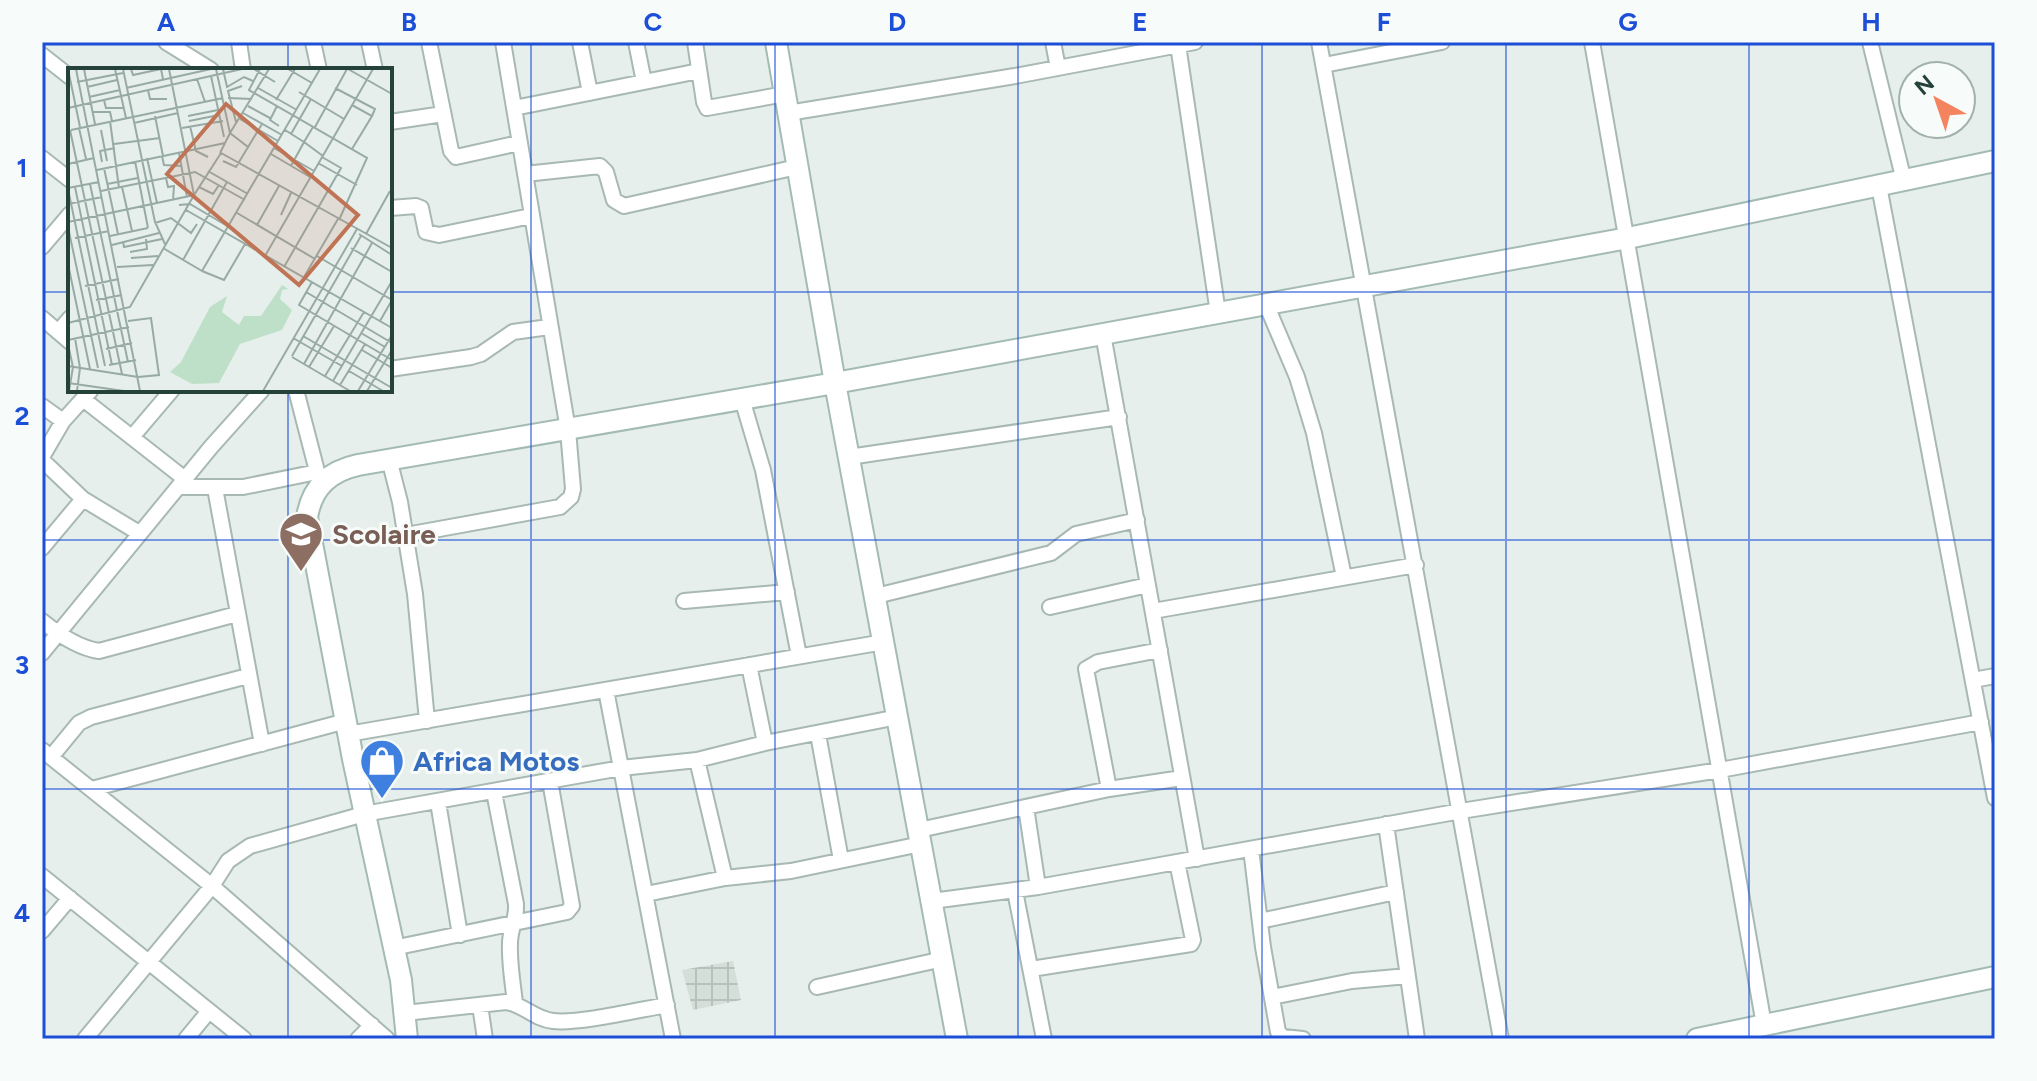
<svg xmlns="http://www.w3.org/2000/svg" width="2037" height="1081" viewBox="0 0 2037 1081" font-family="Figtree,sans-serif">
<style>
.industrial{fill:url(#industrial-grid)}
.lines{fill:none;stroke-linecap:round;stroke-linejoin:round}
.street-casing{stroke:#a8b8b2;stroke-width:18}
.secondary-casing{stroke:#a4bbb3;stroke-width:24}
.street{stroke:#fff;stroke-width:14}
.secondary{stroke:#fff;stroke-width:20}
.grid{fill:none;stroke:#1d4ed8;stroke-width:2;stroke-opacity:0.55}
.labels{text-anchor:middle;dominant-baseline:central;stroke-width:6;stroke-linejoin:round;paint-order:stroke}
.education-label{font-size:28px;font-weight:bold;fill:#785e54;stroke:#f7fbf9;text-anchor:start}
.shop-label{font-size:28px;font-weight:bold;fill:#366cbe;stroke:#f7fbf9;text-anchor:start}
.inset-road{fill:none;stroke:#98aaa4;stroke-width:2}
.view{fill:#c07456;fill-opacity:0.15;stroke:#c07456;stroke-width:4}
.inset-edge{fill:none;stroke:#24423a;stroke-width:4}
.neatline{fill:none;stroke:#1d4ed8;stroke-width:3}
.grid-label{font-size:26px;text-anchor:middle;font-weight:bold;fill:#1d4ed8}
</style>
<defs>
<pattern id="industrial-grid" width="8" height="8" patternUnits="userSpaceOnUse" patternTransform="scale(2)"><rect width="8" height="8" fill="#d4dfda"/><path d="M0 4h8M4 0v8" fill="none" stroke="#b6c1bc"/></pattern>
</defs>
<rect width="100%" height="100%" fill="#e6efeb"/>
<path class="industrial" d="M 733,961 L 741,1000 L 693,1010 L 682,970 Z"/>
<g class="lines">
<g class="street-casing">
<path id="street" d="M 166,42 L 211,70
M 239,42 L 243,70
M 313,42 L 319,70
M 369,42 L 375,70
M 429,42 L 451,151 L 456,157 L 519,143
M 580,42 L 590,93
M 636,42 L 644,82
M 695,42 L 704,102 L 707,108 L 785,94
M 1053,42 L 1058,68
M 1319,42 L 1501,1039
M 1592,42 L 1764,1025
M 1870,42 L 1904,181
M 1178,45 L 1218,313
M 42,55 L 70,77
M 1324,65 L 1442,42
M 514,108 L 699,71
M 788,113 L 1015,76 L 1195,42
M 390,122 L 443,114
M 42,158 L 70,180
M 525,174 L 600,166 L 606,172 L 614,200 L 624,206 L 797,167
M 1879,186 L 1995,798
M 390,208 L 416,206 L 421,208 L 426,232 L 439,235 L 531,216
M 42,247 L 70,214
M 1266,304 L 1297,377 L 1314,433 L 1344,577
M 42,318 L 70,342
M 58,332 L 70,318
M 1103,334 L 1197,859
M 390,369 L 471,357 L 481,354 L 513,332 L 549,327
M 296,390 L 319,479
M 83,399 L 185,479
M 742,399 L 763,470 L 799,656
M 42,406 L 63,421 L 91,390
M 132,437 L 172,390
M 42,457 L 63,421
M 849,457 L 1119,417
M 389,459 L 400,502 L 415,594 L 427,721
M 42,460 L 83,499 L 139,533
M 179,487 L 243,487 L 317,472
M 215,488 L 262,744
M 406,535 L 560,507 L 571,497 L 573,489 L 568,430 L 503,42
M 42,548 L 83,499
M 876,596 L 1051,553 L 1076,534 L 1137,520
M 684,601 L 787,592
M 1050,607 L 1148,585
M 1153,611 L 1416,565
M 42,621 C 58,634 78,648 99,651 L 237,614
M 42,653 L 211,447 L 262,390
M 749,665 L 765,743
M 1973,680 L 1995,676
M 606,690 L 673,1039
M 348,734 L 884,642
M 818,734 L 841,860
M 42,750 L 212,886 L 387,1039
M 51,757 L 79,723 L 91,717 L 248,676
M 697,760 L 725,878
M 92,789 L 346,721
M 1109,789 L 1086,669 L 1098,662 L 1160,650
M 494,792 L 516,904 C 517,919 510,929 510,943 C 509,963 513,984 515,1003
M 438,802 L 460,935
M 1026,807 L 1038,887
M 1386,824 L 1417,1039
M 919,830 L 1109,789 L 1182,778
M 1251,849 L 1263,947 L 1278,1032 L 1283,1037 L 1303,1039
M 42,876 L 244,1039
M 1015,891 L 1044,1039
M 646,894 L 725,878 L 791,871 L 921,844
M 932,901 L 1038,887 L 1461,811 L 1720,770 L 1981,722
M 1260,921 L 1396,892
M 42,931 L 70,898
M 393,948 L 567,912 L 572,906 L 550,781
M 1031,969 L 1191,944 L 1193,940 L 1177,862
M 817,987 L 943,959
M 1272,997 L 1352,981 L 1408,976
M 480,1005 L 485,1039
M 405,1013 L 506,1002 C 523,1004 534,1019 553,1021 C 578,1024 638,1010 667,1005
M 85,1039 L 212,886 L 228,861 L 250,846 L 364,814 L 621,768 L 697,760 L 765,743 L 898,717
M 186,1039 L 209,1011
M 358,1039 L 372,1025"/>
</g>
<g class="secondary-casing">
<path id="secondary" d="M 776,42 L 835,383 L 957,1039
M 407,1039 L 401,980 L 353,759 L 307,517 C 312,487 330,471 358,465 L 835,383 L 1628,238 L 1995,161
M 1697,1039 L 1995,977"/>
</g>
<use href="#street" class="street"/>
<use href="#secondary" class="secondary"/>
</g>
<path class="grid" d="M 288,42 L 288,70M 531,42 L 531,1039M 775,42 L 775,1039M 1018,42 L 1018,1039M 1262,42 L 1262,1039M 1506,42 L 1506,1039M 1749,42 L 1749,1039M 42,292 L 70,292M 390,292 L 1995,292M 288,390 L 288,1039M 42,540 L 1995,540M 42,789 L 1995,789"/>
<defs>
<g id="school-pin" transform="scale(2.3)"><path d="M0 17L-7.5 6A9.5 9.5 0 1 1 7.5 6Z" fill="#8d6e63" stroke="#f7fbf9"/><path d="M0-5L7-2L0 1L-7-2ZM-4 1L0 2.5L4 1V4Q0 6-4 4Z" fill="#fff"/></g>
<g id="shop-pin" transform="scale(2.3)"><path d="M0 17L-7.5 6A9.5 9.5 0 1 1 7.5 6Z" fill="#3f7fe0" stroke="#f7fbf9"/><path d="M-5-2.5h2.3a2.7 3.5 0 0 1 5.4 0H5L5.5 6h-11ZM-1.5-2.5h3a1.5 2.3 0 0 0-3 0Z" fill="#fff"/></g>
</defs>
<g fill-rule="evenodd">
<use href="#school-pin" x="301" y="534"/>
<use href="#shop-pin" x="382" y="761"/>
</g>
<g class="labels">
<g class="education-label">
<text x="332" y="534">Scolaire</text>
</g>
<g class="shop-label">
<text x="413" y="761">Africa Motos</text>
</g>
</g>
<g transform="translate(68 68)">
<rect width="324" height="324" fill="#e6efeb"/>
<path d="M 214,217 L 220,221 L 214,222 L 212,231 L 224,242 L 214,262 L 172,276 L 151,315 L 124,316 L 102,304 L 113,294 L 142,239 L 159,228 L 154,244 L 171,257 L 176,248 L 193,248 Z" fill="#bfe0c8"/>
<path class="inset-road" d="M 0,1 L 12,59M 8,1 L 72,323M 16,1 L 27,56M 47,1 L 58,50M 55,1 L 87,154 L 97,176M 63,1 L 65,7 L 93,1 L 95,11M 148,1 L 162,65 L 152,85M 155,1 L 159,19 L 176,9 L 185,13M 186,1 L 207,14M 192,1 L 181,22 L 299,90 L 271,152M 220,1 L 244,15M 280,1 L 324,26M 143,8 L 156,69M 129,11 L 137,34M 9,14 L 55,5M 19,19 L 49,12M 58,20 L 143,1M 190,20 L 229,42M 267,20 L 307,41 L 304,48M 80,22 L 82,31 L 99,31M 231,24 L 276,51M 21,29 L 52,22M 160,30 L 184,31M 36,32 L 38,40 L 56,40M 208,32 L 227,1M 284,37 L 304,48 L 284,81M 180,38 L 202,50M 209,38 L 202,52 L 211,58M 0,40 L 174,1M 25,44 L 42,44 L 44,53M 175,45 L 214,67M 87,48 L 95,88M 120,48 L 150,42M 172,51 L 210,73M 42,53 L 51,120M 121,53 L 151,47M 168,54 L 160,23 L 174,18M 66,55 L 110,45M 122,58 L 128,83 L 140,89M 245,59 L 236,74 L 255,88M 247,59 L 279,1M 11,60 L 18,91M 114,60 L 155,53M 2,62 L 54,306M 3,62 L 155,30M 33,62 L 39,93M 217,62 L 236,74 L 223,98M 223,66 L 243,31M 46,76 L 92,70M 180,79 L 162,65 L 201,1M 206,80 L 246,103M 111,85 L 119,129M 203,86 L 242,109M 94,88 L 96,97 L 113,98M 79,90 L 89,135M 67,93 L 80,160M 155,93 L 168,99 L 194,56M 34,94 L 32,83 L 47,80M 250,95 L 289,117M 0,96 L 26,90M 36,100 L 50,166M 29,102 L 157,75M 140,103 L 180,126M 98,110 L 100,119 L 106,118 L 105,132M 22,116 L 60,294M 39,116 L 70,110M 7,119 L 44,297M 54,119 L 64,163M 131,119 L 145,126 L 151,117M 0,120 L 31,114M 0,121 L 37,298M 33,123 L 127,104 L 177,132M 0,136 L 34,129M 111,137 L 122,136 L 161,159M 118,142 L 324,260M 169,145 L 247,191M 213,147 L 223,125M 0,154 L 126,127 L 153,85 L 324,180M 87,155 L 103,150 L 123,165 L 129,156M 189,157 L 211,118M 0,159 L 30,300M 291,166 L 324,187M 298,166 L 322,123M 42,168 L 80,160M 7,170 L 41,163M 55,174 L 56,179 L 94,171M 44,177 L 91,165M 95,180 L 134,203 L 252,1M 283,180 L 324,204M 62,184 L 79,181 L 78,171M 197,188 L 305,1M 249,188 L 324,232M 63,190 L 90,188M 115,192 L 159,114M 0,196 L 22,301M 49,199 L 85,197M 216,199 L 273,100 L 254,89M 134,203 L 156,212 L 177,176M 236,209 L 270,151M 244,214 L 231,237 L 324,292M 17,218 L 51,211M 238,224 L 324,275M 28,232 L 54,227M 312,253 L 324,232M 0,255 L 62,239 L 126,127 L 101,1M 293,265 L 317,279M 235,268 L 324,320M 7,270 L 12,300 L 9,323M 225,270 L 274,298M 0,272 L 61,259M 0,276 L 5,299 L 1,323M 38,281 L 64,275M 294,282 L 324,300M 224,288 L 293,168M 224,289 L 282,323M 236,296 L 304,175M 41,297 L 68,292M 0,298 L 70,309 L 91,307 L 83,250 L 60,253M 241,299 L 266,258M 281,303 L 315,323M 257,308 L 296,244M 265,313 L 324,213M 0,315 L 56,323M 272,317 L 297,276M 195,323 L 289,161M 290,323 L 324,267M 299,323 L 324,282"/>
<path class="view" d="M 158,36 L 290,147 L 231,217 L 99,106 Z"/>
<rect width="324" height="324" class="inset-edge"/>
</g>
<rect width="2037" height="1081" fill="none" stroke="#f7fbf9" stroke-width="88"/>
<g transform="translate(1937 100) rotate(320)"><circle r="38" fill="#f7fbf9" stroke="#a3b1ad" stroke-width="2"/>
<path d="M0-6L14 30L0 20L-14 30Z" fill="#f4845f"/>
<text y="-12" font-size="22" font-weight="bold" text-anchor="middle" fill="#24423a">N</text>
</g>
<rect x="44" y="44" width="1949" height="993" class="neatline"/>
<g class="grid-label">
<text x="166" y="31">A</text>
<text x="409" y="31">B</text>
<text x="653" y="31">C</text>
<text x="897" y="31">D</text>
<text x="1140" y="31">E</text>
<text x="1384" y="31">F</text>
<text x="1628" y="31">G</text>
<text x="1871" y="31">H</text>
<text x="22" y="177">1</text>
<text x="22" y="425">2</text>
<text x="22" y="674">3</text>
<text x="22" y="922">4</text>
</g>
</svg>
